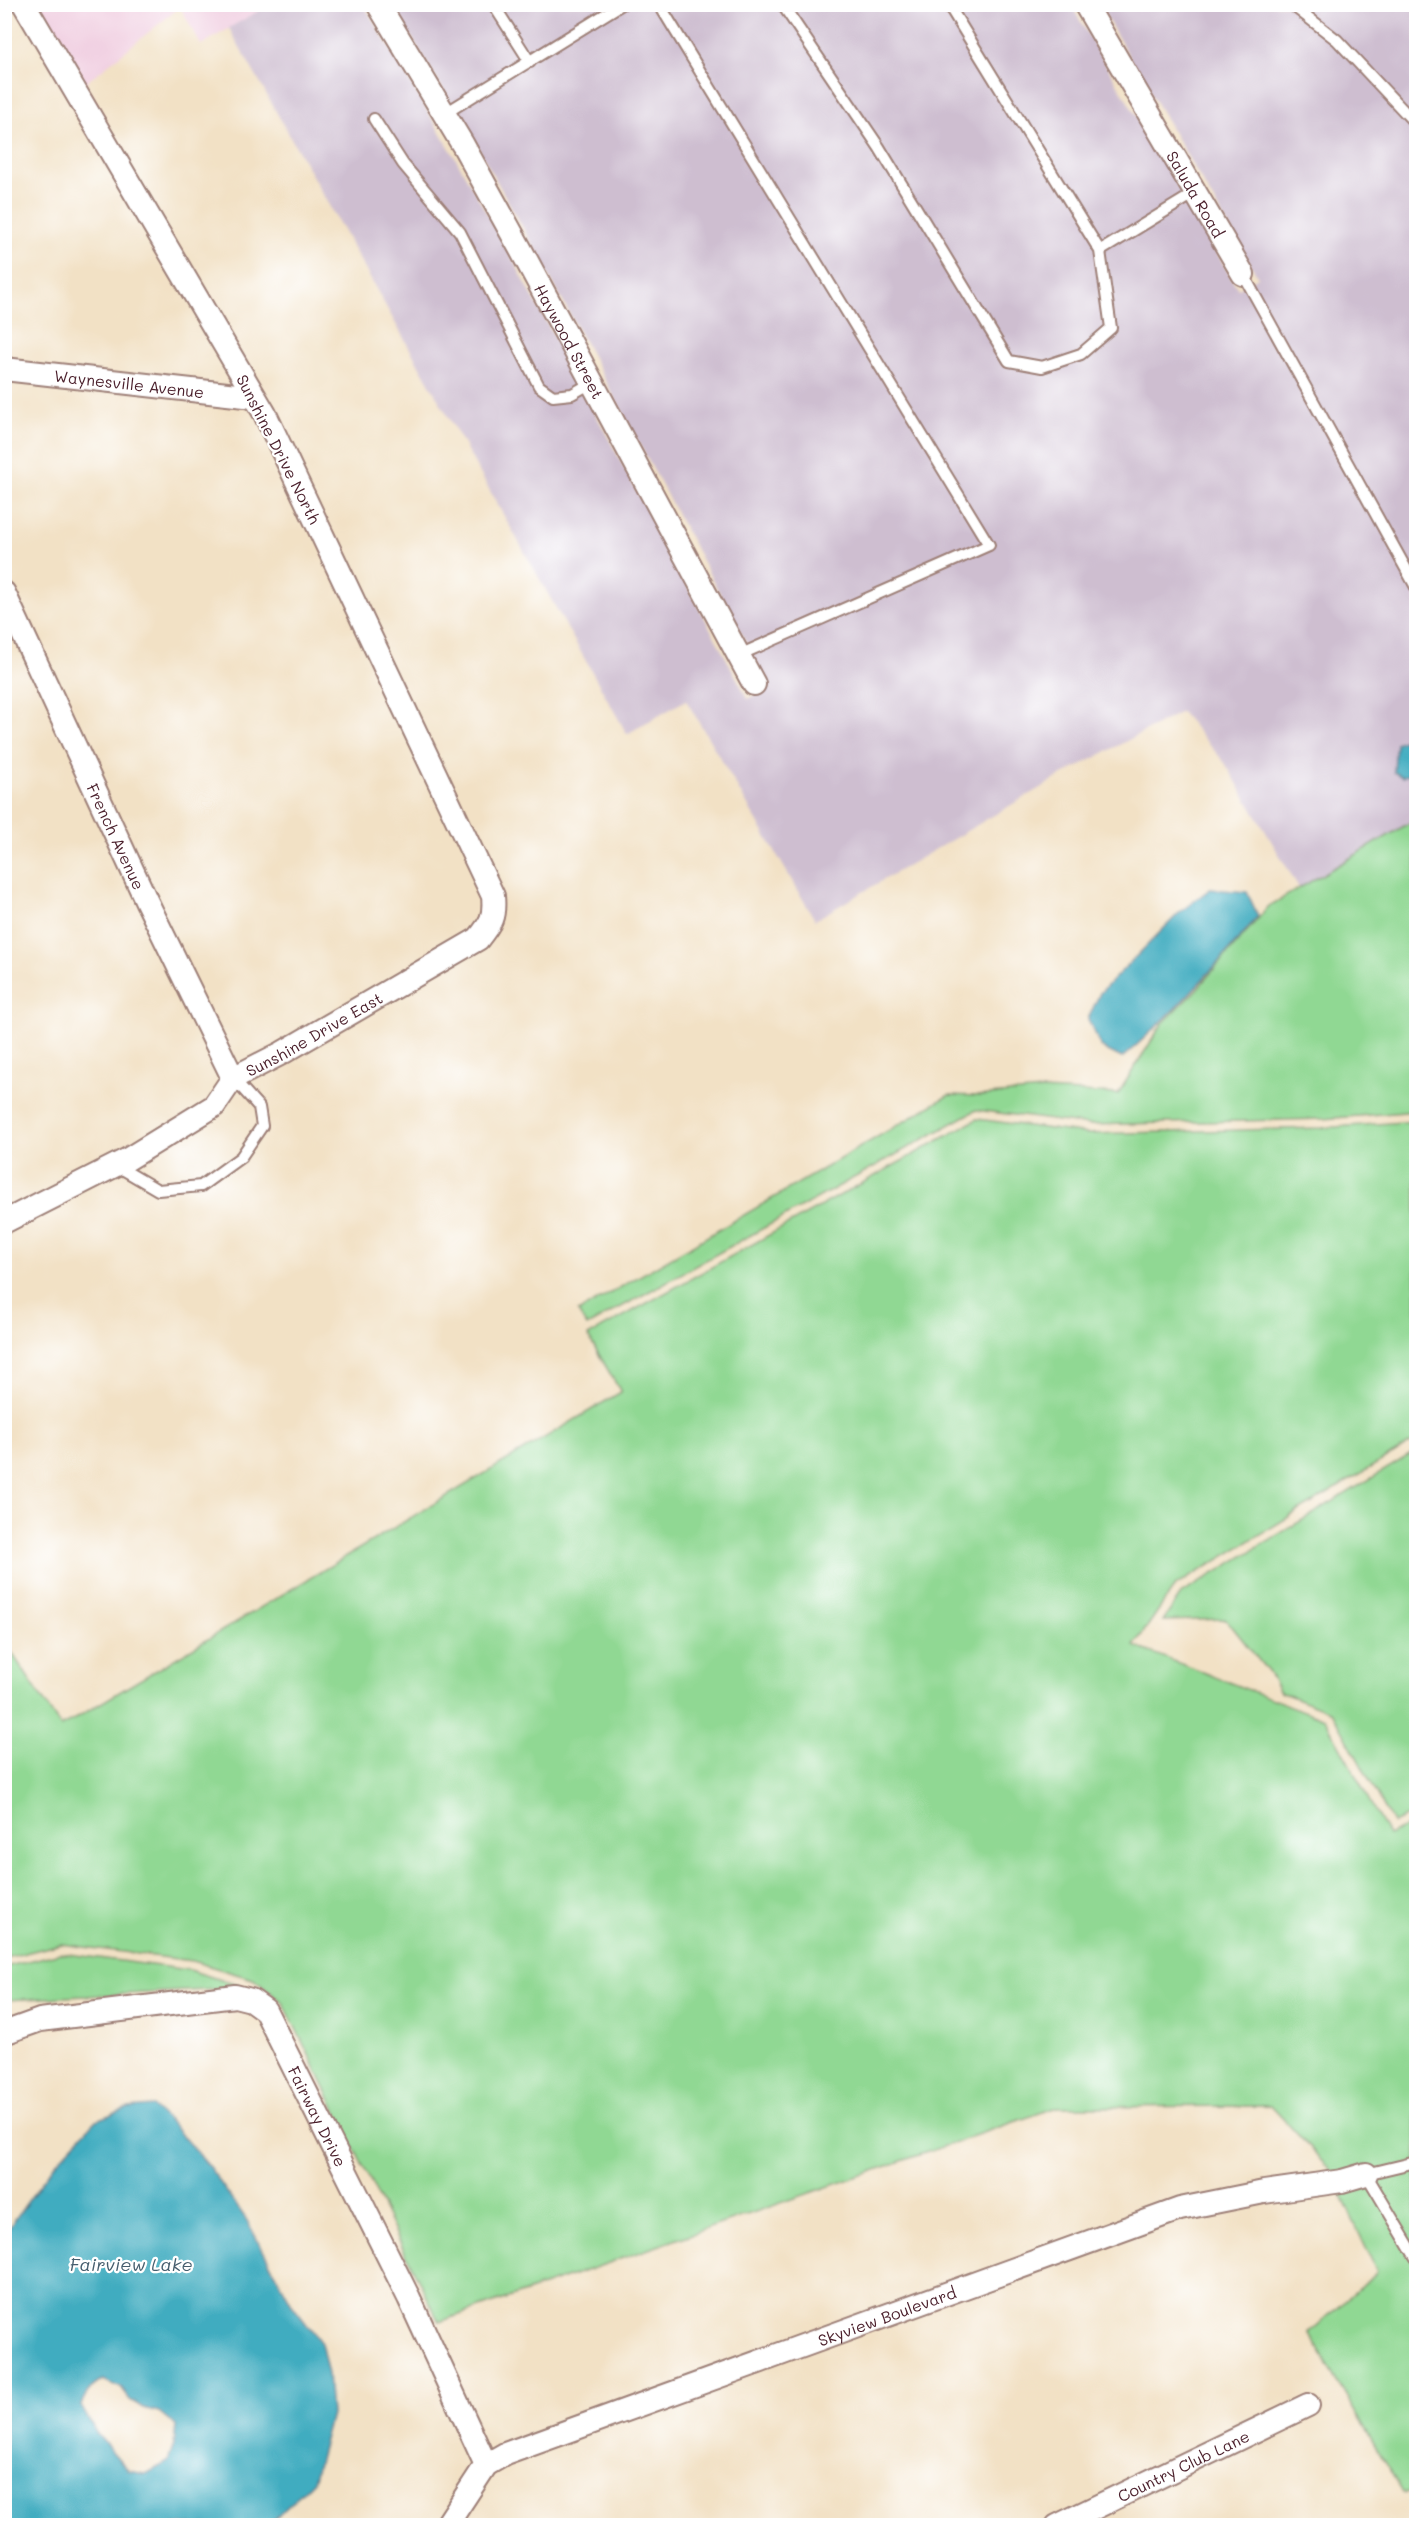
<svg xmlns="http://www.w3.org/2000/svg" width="1421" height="2530" viewBox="0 0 1421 2530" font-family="Mali,sans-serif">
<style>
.built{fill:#f1d0e2}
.industrial{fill:#cebed0}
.green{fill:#90d893;stroke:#6d7c5f;stroke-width:1.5}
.water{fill:#41acc0;stroke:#466676;stroke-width:1.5;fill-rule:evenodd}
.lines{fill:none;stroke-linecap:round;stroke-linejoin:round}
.service-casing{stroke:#9e8078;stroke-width:14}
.minor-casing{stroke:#9e8078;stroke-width:26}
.service{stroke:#fff;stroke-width:10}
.minor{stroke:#fff;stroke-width:22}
.labels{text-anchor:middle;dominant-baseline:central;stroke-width:4.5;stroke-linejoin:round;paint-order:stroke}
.street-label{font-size:16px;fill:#4a1f2b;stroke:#fff}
.water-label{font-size:18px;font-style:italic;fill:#465e6e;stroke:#fff}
</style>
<rect width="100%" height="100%" fill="#fff"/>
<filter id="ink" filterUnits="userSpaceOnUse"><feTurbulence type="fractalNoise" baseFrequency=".0167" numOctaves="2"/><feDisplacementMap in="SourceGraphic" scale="12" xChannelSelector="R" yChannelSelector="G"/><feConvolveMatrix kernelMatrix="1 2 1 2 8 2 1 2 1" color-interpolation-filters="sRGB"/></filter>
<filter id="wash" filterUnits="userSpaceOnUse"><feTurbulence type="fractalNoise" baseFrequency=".008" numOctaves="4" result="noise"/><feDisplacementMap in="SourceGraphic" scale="24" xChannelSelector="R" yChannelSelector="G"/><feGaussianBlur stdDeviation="1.35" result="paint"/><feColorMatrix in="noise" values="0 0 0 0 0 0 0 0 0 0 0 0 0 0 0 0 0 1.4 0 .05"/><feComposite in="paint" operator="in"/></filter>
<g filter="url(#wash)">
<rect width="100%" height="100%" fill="#f2e1c5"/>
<path class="built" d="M 38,5 L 269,5 L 201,45 L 180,7 L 84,84 Z"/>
<path class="industrial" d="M 269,5 L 364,5 L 452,152 L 511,256 L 748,699 L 769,688 L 750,650 L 532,244 L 473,139 L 392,5 L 1071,5 L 1238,289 L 1258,277 L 1099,5 L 1416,5 L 1416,735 L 1396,743 L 1402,777 L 1416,771 L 1416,819 L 1299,888 L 1225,763 L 1181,712 L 1059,777 L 815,920 L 686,700 L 627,734 L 229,28 Z"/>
<path class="green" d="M 1416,819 L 1416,1111 L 1323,1119 L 1089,1125 L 976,1110 L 587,1326 L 578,1312 L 949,1095 L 979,1096 L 1042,1090 L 1118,1094 L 1162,1024 L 1196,990 L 1269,906 Z
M 977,1119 L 1088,1134 L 1322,1128 L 1416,1121 L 1416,1440 L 1175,1586 L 1134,1646 L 1325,1719 L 1388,1835 L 1416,1822 L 1416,2491 L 1403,2493 L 1309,2333 L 1377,2272 L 1329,2168 L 1271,2106 L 1057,2107 L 439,2322 L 283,2002 L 253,1979 L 192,1961 L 61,1944 L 5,1958 L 4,1641 L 61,1727 L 621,1392 L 588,1336 Z
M 1416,1451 L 1416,1812 L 1393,1823 L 1332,1712 L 1280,1692 L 1269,1673 L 1226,1619 L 1163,1621 L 1182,1593 Z
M 60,1953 L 189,1970 L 247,1988 L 5,2000 L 5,1967 Z"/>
<path class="water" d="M 1416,735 L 1416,771 L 1402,777 L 1394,772 L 1396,743 Z
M 1210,889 L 1247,892 L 1258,916 C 1215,968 1173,1014 1122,1058 L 1102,1048 L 1088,1019 L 1100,993 L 1180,912 Z
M 152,2106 L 170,2122 L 207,2164 L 246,2219 L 293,2306 L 321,2343 L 328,2374 L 331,2414 L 313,2481 L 269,2525 L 5,2525 L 5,2233 L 54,2165 L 96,2120 L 129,2108 ZM 103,2380 L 121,2388 L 130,2400 L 143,2408 L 159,2412 L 176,2426 L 174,2445 L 168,2462 L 146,2474 L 129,2471 L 97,2434 L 81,2406 C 85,2393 91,2387 103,2380 Z"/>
</g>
<g filter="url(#ink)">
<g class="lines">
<g class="service-casing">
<path id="service" d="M 493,4 L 530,62
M 659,4 L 989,545 L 739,655
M 782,4 L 879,147 L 1009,361 L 1042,367 L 1081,354 L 1111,328 L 1100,251
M 948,4 L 1100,251 L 1195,193
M 1291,4 L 1337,40 L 1416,124
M 444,114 L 622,4
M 374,119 L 403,164 L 460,232 L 539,386 L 553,396 L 572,394 L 593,382
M 1243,274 L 1416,587
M 117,1166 L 158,1190 L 201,1186 L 241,1157 L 262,1126 L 259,1107 L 233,1078
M 1416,2162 L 1366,2174 L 1416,2258"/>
</g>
<g class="minor-casing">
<g id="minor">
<path id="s1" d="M 378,4 L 463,145 L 521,250 L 754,684"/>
<path id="s2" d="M 1085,4 L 1243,274"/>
<path id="s3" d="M 4,369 L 254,397"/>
<path id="s4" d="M 4,593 L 147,902 L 233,1078"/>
<path id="s5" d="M 4,1222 L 128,1159 L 214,1106 L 233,1078 L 282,1053 L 478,939 C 491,923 495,917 493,896 L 265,414 L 24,4"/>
<path id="s6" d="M 4,2033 L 40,2020 L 235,1996 L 251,2000 L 265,2010 L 409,2298 L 486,2465"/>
<path id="s7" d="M 446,2526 L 486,2465 L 505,2454 L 1180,2209 L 1264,2192 L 1342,2181 L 1366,2174"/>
<path id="s8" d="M 1057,2526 L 1308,2405"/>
</g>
</g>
<use href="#service" class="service"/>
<use href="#minor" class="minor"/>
</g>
</g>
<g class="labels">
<g class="street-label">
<text stroke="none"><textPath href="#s2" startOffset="220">Saluda Road</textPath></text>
<text stroke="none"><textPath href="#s1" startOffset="388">Haywood Street</textPath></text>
<text stroke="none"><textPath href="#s3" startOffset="126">Waynesville Avenue</textPath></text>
<text transform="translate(279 449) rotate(63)">Sunshine Drive North</text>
<text stroke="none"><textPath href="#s4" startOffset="268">French Avenue</textPath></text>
<text stroke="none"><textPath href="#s5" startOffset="366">Sunshine Drive East</textPath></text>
<text stroke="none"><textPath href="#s6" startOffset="387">Fairway Drive</textPath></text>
<text stroke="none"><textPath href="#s7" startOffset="501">Skyview Boulevard</textPath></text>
<text stroke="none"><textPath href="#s8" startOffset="140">Country Club Lane</textPath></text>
</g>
<g class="water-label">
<text x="131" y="2264">Fairview Lake</text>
</g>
</g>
<rect width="1421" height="2530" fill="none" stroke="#fff" stroke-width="24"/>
</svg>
